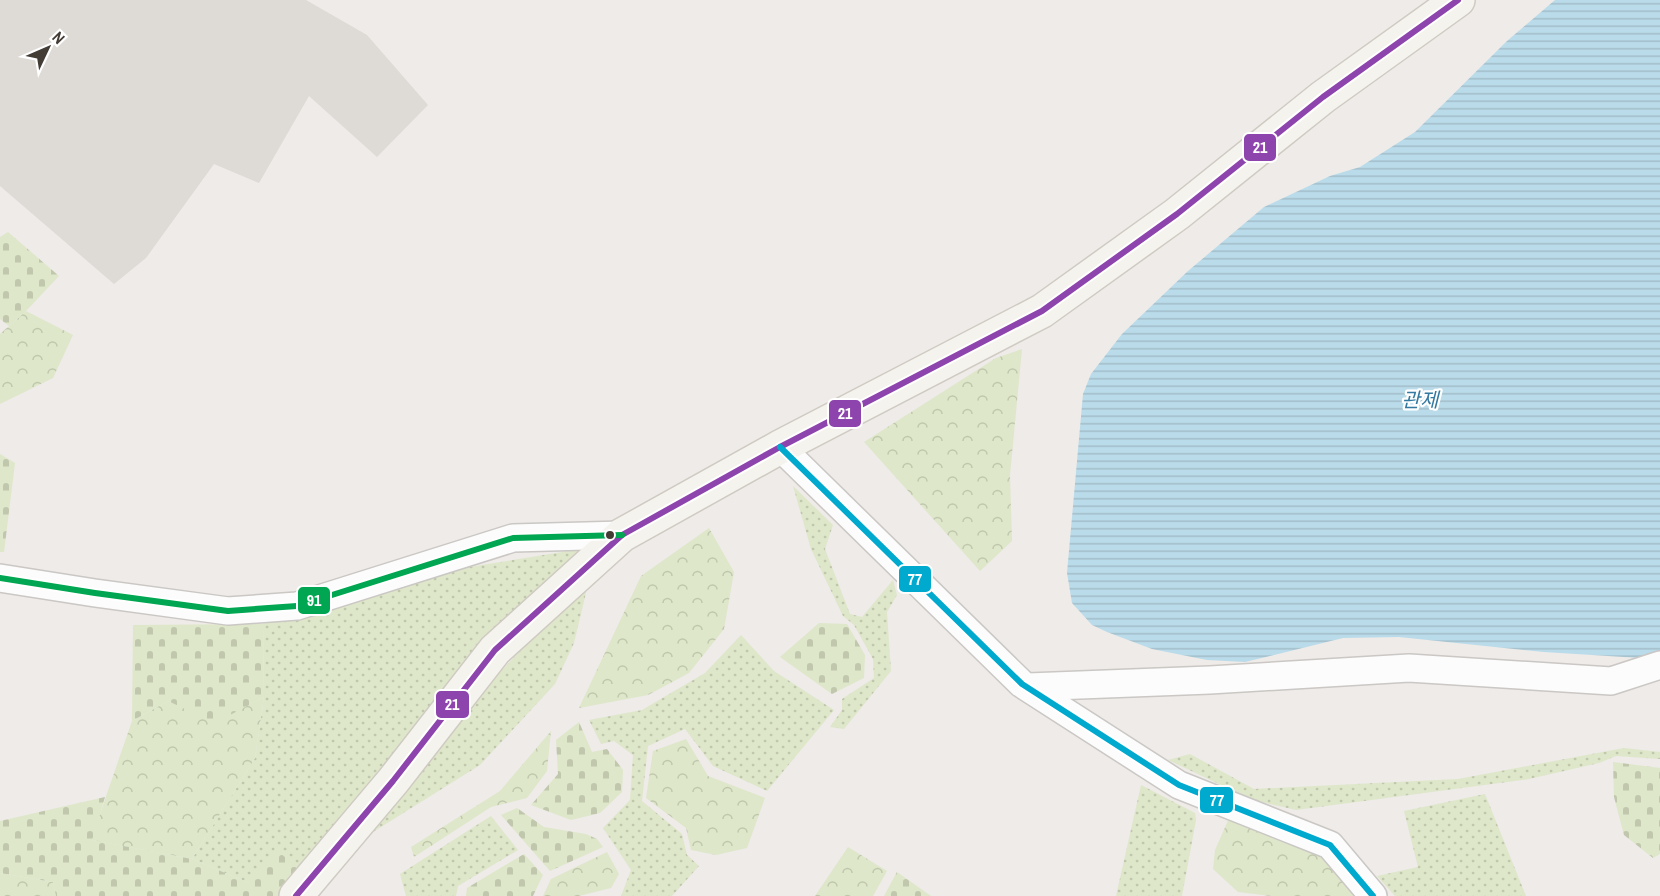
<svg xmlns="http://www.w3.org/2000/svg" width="1660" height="896" viewBox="0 0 1660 896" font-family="'Archivo Narrow','Noto Sans KR',sans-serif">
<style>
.industrial{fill:#dedad6}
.grass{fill:url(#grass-dots)}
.forest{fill:url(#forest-crowns)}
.cemetery{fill:url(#cemetery-stones)}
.water{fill:url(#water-rules)}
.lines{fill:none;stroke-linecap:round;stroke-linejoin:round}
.minor-casing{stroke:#cac7c4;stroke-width:30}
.secondary-casing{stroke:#cfcac2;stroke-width:36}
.minor{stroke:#fcfcfc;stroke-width:27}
.secondary{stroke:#f5f3ee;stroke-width:33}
.bus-1-casing{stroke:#fff;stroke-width:10}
.bus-2-casing{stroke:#fff;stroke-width:10}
.bus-3-casing{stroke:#fff;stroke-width:10}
.bus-1{stroke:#8e44ad;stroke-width:6}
.bus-2{stroke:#00a9ce;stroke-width:6}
.bus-3{stroke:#00a651;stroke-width:6}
.bus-dot{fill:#433c35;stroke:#fff;stroke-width:2}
.labels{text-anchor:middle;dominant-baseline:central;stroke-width:4.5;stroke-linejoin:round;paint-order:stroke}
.water-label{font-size:20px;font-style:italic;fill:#347aa0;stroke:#fff}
.line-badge{stroke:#fff;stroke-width:2}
.badge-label{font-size:16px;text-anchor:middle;font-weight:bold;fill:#fff}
</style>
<defs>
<pattern id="grass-dots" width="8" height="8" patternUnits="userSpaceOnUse" patternTransform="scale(1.5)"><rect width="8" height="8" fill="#dee7c9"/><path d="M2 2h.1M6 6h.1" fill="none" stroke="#c0c7ad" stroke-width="1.8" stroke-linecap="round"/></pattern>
<pattern id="forest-crowns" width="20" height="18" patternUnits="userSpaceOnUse" patternTransform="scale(1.5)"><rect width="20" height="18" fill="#dee7c9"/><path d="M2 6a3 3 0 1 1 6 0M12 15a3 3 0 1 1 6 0" fill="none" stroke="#c0c7ad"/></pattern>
<pattern id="cemetery-stones" width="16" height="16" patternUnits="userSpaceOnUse" patternTransform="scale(1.5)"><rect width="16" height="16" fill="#dee7c9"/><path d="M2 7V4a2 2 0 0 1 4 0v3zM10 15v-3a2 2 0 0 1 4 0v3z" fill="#c0c7ad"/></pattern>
<pattern id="water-rules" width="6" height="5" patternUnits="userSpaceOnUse" patternTransform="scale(1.5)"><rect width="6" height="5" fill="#badbea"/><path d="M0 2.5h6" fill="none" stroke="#a1bdc9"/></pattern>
</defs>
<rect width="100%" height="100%" fill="#eeebe8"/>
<path class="industrial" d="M 0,0 L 306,0 L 367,35 L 428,105 L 377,157 L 309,96 L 259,183 L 214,164 L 146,258 L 114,284 L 0,186 Z"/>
<path class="grass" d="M 793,486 L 833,525 L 825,549 L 850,614 L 862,617 L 893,580 L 897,595 L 887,612 L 891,671 L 844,729 L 830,727 L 842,710 L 842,699 L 874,678 L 873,659 L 854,625 L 843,616 L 811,549 Z
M 593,547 L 300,869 L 249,883 L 192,859 L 255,758 L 264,697 L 263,624 L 457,569 Z
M 589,580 L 574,643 L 555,684 L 480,765 L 373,832 L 499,673 Z
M 741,635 L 774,671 L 834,710 L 767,791 L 713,766 L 685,729 L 648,746 L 642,801 L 682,834 L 687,855 L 699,866 L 672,896 L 621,896 L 631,870 L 603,828 L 630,800 L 633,755 L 614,741 L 601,744 L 589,720 L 642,710 L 705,673 Z
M 1624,748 L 1660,752 L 1660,759 L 1616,756 L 1599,763 L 1529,779 L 1296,810 L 1253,800 L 1168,760 L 1190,754 L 1254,789 L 1458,779 Z
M 1141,785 L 1195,813 L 1196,820 L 1182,896 L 1116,896 Z
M 1485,794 L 1526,896 L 1395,896 L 1377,876 L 1418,867 L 1404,811 Z
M 491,816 L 518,850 L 458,886 L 456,896 L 406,896 L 400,874 Z"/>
<path class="forest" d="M 26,311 L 73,335 L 53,378 L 0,404 L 0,334 Z
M 1022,349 L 1010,475 L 1012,541 L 980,571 L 864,442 L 996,358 Z
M 709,528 L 734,572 L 724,629 L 689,673 L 648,695 L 579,708 L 641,576 Z
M 264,697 L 255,758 L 192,859 L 91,840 L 132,721 L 168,701 L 215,722 Z
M 551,731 L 547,771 L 527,798 L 491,807 L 414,857 L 411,847 L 500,791 Z
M 686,739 L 708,776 L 765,798 L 747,848 L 716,855 L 691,850 L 686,828 L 646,798 L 653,751 Z
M 1230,816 L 1327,857 L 1359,896 L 1271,896 L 1238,892 L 1213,869 L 1215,850 Z
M 848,847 L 887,871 L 873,896 L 815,896 Z
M 607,852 L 619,874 L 611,888 L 579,896 L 543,896 L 551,879 Z
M 0,873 L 53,882 L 56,896 L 0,896 Z"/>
<path class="cemetery" d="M 8,232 L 59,276 L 26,311 L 9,326 L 0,319 L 0,237 Z
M 0,454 L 15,463 L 4,552 L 0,552 Z
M 819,623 L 847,624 L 865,655 L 864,678 L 832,694 L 780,657 Z
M 263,624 L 264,697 L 215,723 L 168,701 L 132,721 L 133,625 Z
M 579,722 L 592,752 L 607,749 L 623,770 L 622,792 L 600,813 L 571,820 L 531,805 L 558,774 L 556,740 Z
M 1613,762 L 1660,768 L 1660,854 L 1653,858 L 1624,835 L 1614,797 Z
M 105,797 L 92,840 L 192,859 L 249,883 L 275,849 L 300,869 L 279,896 L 56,896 L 53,882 L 0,873 L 0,821 Z
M 517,808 L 544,827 L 586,834 L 597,839 L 603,847 L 550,871 L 501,815 Z
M 524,854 L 543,875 L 533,896 L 466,896 L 467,888 Z
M 897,872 L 931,896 L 884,896 Z"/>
<path class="water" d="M 1555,0 L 1660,0 L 1660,652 L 1640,658 L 1544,652 L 1399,637 L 1343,638 L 1245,662 L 1207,660 L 1152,649 L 1107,632 L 1092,625 L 1072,603 L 1067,573 L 1083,394 L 1091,374 L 1122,334 L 1188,271 L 1264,207 L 1330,176 L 1360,167 L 1415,132 L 1507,41 Z"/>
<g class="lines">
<g class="minor-casing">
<path id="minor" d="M 780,447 L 1022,684 L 1179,785 L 1330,845 L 1373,896
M 0,578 L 95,593 L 228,611 L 297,606 L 513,538 L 622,535
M 1028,687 L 1210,680 L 1409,668 L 1611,681 L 1660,665"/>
</g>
<g class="secondary-casing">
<path id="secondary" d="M 296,896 L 393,781 L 495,650 L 622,535 L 780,447 L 1042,311 L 1177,214 L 1323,97 L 1458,0"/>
</g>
<use href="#minor" class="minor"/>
<use href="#secondary" class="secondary"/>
<g class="bus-1-casing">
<path id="bus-1" d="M 296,896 L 393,781 L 495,650 L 622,535 L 780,447 L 1042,311 L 1177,214 L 1323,97 L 1458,0"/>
</g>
<g class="bus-2-casing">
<path id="bus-2" d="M 780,447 L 1022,684 L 1179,785 L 1330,845 L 1373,896"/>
</g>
<g class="bus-3-casing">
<path id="bus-3" d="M 0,578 L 95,593 L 228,611 L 297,606 L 513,538 L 622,535"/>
</g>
<use href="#bus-1" class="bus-1"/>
<use href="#bus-2" class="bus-2"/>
<use href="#bus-3" class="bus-3"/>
</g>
<circle class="bus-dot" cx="610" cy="535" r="5"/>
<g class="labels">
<g class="water-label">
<text x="1420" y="399">관제</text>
</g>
</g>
<g class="line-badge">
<rect x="1243" y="133" width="34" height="29" rx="6" fill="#8e44ad"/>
<rect x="828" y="399" width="34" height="29" rx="6" fill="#8e44ad"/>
<rect x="898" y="565" width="34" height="28" rx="6" fill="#00a9ce"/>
<rect x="297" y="586" width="34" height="29" rx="6" fill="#00a651"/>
<rect x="435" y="690" width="35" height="29" rx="6" fill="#8e44ad"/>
<rect x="1199" y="786" width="35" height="28" rx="6" fill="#00a9ce"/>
</g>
<g class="badge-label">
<text x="1260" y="153">21</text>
<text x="845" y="419">21</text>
<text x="915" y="585">77</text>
<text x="314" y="606">91</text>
<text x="452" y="710">21</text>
<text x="1217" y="806">77</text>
</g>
<g transform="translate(48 48) rotate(46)" stroke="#ffffff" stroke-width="4.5" paint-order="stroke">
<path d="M0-4.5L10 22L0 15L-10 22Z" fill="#433c35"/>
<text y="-9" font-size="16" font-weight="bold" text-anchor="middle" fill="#433c35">N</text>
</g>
</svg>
